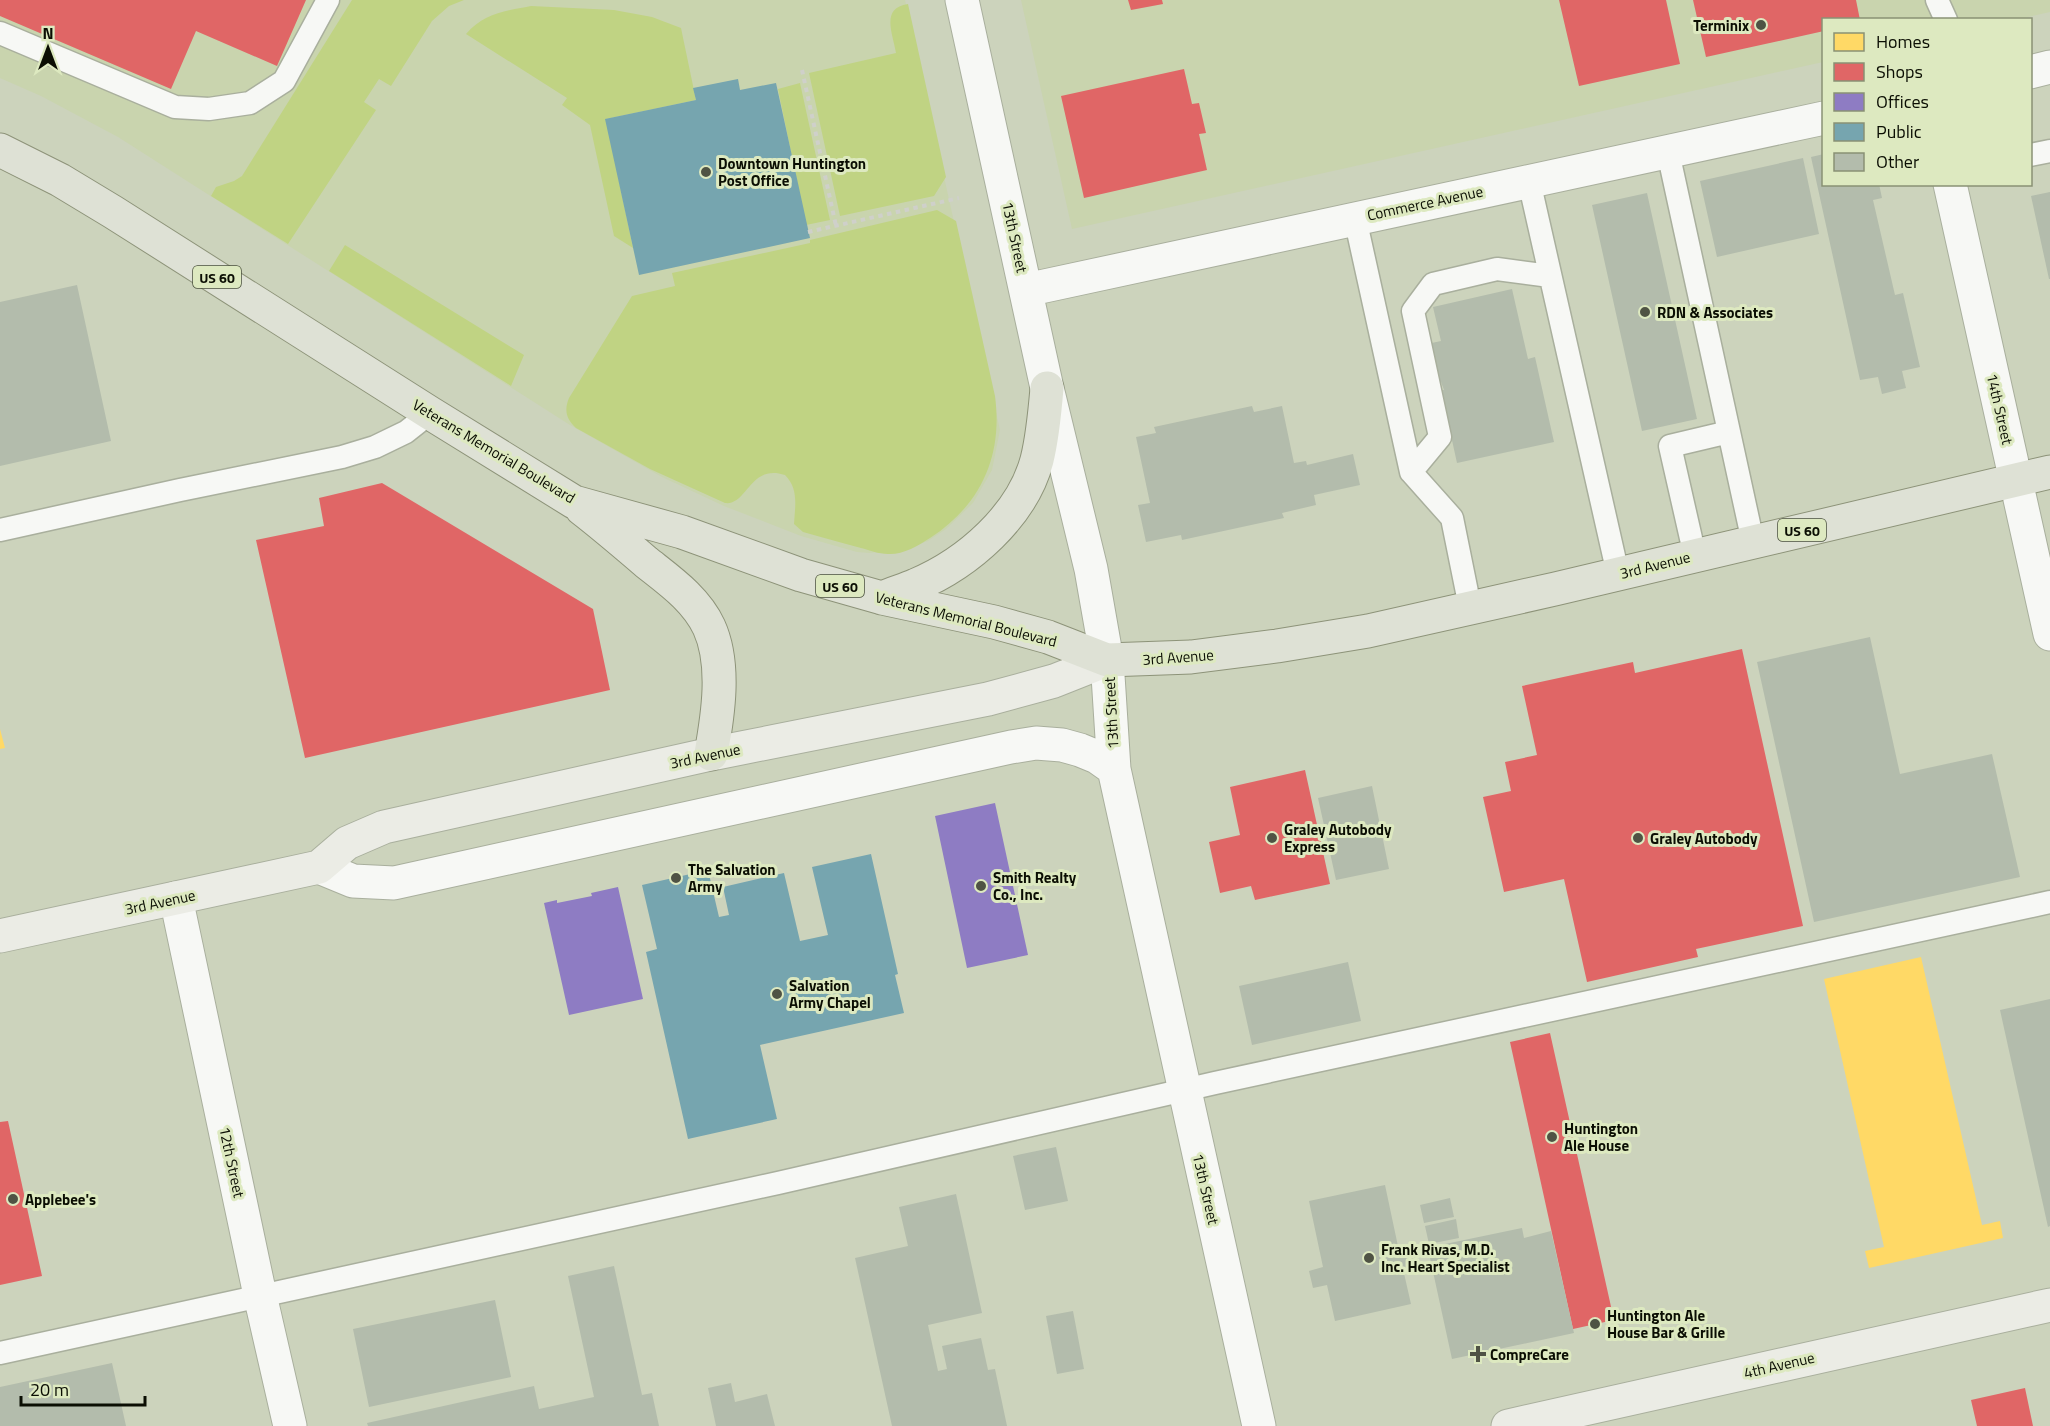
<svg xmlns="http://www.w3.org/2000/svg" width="2050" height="1426" viewBox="0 0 2050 1426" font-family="'Titillium Web',sans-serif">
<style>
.built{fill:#c9d4ae}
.green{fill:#c0d383}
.homes{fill:#ffd966}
.shops{fill:#e06666}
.offices{fill:#8e7cc3}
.public{fill:#76a5af}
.building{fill:#b3bcac}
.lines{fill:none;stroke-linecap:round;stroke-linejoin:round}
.lane-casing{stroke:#a9af9d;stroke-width:25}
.street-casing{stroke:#a9af9d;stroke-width:35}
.secondary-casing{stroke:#a9af9d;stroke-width:35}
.primary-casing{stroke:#8d9379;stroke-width:35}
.path{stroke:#cfd0ca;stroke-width:4;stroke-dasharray:4.5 4.5;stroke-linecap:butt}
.lane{stroke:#f7f8f5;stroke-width:22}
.street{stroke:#f7f8f5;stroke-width:33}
.secondary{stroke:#ebece5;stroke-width:33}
.primary{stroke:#dee1d5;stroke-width:33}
.poi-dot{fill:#4f5344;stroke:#dde9c0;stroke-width:2}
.labels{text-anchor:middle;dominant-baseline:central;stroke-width:6;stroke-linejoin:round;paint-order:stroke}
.shield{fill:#dde9c0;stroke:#4a503c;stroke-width:1.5}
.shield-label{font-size:14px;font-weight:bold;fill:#0b0e03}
.poi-label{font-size:15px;font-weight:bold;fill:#0b0e03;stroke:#dde9c0;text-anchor:start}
.street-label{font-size:15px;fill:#0b0e03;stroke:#dde9c0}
</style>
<rect width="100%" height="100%" fill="#ccd3bc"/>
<path class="built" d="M 0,0 L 905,0 L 1000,430 L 992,470 L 973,503 L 946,529 L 928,541 L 908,548 L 870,553 L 857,552 L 801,536 L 724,506 L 662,477 L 570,425 L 118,137 L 41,96 L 0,78 Z
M 1021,0 L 2050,0 L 2050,12 L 2015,20 L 1824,20 L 1823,62 L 1072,229 Z"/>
<path class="green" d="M 352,0 L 464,0 L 449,6 L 432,21 L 391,86 L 379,79 L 364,102 L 376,110 L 288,244 L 211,196 L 216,187 L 234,181 L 242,176 Z
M 908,4 L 946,177 L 934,196 L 840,216 L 809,73 L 896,53 C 893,34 880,8 908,4 Z
M 531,6 L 614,10 L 652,17 L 681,28 L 696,100 L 606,119 L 633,248 L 614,236 L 590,125 L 562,105 L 567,98 L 466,34 C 484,13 505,11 531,6 Z
M 800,83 L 830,220 L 806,225 L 778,89 Z
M 937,210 L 956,221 L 995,396 C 1003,456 981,505 930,538 C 918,546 902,555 888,554 C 878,554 869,550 861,548 C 841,543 822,537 803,532 L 794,524 C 795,506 799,489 785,475 C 750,463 747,506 725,503 L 650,469 L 576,428 C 566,419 564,410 569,398 L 632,296 L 675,286 L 672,273 L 810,243 L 810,240 Z
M 345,245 L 524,355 L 511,386 L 329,271 Z"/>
<path class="homes" d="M 0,729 L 5,748 L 0,749 Z
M 1921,957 L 1982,1225 L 2000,1221 L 2003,1238 L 1869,1268 L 1865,1251 L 1884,1247 L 1824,979 Z"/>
<path class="shops" d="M 0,0 L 306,0 L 277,66 L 196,31 L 171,89 L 0,16 Z
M 1128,0 L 1162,0 L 1163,4 L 1131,10 Z
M 1559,0 L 1666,0 L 1680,64 L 1579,86 Z
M 1693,0 L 1856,0 L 1860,20 L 1824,20 L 1824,31 L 1706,57 Z
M 1184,69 L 1192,104 L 1199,103 L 1206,133 L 1199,134 L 1207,170 L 1084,198 L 1061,96 Z
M 382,483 L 593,609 L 610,690 L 305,758 L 256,540 L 324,526 L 319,498 Z
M 1742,649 L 1803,926 L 1696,949 L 1698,957 L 1587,982 L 1564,879 L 1504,892 L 1483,797 L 1511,791 L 1505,762 L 1537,755 L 1522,686 L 1633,662 L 1635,673 Z
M 1305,770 L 1330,884 L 1255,900 L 1251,886 L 1220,893 L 1209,842 L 1240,835 L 1230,787 Z
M 1550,1033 L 1614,1320 L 1573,1329 L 1510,1042 Z
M 8,1121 L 42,1276 L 0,1285 L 0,1122 Z
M 2025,1388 L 2033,1426 L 1977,1426 L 1971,1400 Z"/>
<path class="offices" d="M 995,803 L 1028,955 L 967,968 L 935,816 Z
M 618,887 L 643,999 L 569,1015 L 544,903 L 557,900 L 557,903 L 592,896 L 591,893 Z"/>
<path class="public" d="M 738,79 L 740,90 L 776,83 L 810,238 L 639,275 L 605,119 L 696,100 L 693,88 Z
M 871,854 L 898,974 L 895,975 L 904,1013 L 760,1045 L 777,1119 L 688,1139 L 646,952 L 657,949 L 642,885 L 708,870 L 719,917 L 729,915 L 723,887 L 784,873 L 800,941 L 828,935 L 812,867 Z"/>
<path class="building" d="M 1824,154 L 1824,184 L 1879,184 L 1882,198 L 1873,200 L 1895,295 L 1903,293 L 1920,367 L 1902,371 L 1906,388 L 1882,394 L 1878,377 L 1860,380 L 1811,157 Z
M 1803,158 L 1819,234 L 1717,257 L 1700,181 Z
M 2050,192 L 2050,279 L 2049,279 L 2031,196 Z
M 1647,193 L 1697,419 L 1642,431 L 1592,205 Z
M 77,285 L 111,441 L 0,466 L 0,302 Z
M 1512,289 L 1528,359 L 1535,357 L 1554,442 L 1457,463 L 1441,390 L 1444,390 L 1441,382 L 1436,383 L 1427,344 L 1441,341 L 1433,307 Z
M 1252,406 L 1254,412 L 1282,406 L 1294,463 L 1306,461 L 1307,465 L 1353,454 L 1360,485 L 1314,495 L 1316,505 L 1282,513 L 1284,518 L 1182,540 L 1181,535 L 1146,542 L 1138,505 L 1150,503 L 1136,437 L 1156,433 L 1154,427 Z
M 1870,637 L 1900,774 L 1992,754 L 2020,877 L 1814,922 L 1757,662 Z
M 1372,786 L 1389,869 L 1336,880 L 1318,798 Z
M 1348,962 L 1361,1021 L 1252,1045 L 1239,986 Z
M 2050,999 L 2050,1226 L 2048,1227 L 2000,1010 Z
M 1056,1147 L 1068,1201 L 1025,1210 L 1013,1156 Z
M 1385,1185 L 1399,1251 L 1414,1248 L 1418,1265 L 1403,1269 L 1411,1304 L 1335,1321 L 1327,1285 L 1313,1288 L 1309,1271 L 1323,1267 L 1309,1201 Z
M 956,1194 L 982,1313 L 928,1325 L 938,1371 L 947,1369 L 942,1346 L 981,1338 L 988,1370 L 995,1369 L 1007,1426 L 892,1426 L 855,1258 L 908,1246 L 899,1207 Z
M 1450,1198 L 1454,1217 L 1424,1223 L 1420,1205 Z
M 1456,1219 L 1459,1238 L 1429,1244 L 1425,1226 Z
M 1522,1228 L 1524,1238 L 1551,1231 L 1574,1333 L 1452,1359 L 1430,1258 L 1447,1254 L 1445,1244 Z
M 614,1266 L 642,1395 L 652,1393 L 659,1426 L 368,1426 L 367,1423 L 534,1386 L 539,1409 L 594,1397 L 568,1276 Z
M 495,1300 L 511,1377 L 369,1407 L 353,1329 Z
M 1073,1311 L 1084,1369 L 1057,1374 L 1046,1316 Z
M 112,1363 L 126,1426 L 0,1426 L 0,1387 Z
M 731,1383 L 735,1402 L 767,1394 L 775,1426 L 716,1426 L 708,1388 Z"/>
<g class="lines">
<g class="lane-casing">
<path id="lane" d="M 1937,0 L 1946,20
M 0,33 L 175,107 L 209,109 L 250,103 L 284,81 L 328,0
M 1668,152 L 1753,542
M 2030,155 L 2050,151
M 1529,181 L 1618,574
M 1355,218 L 1411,472 L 1452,518 L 1470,607
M 1411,472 L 1440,437 L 1413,311 L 1433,284 L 1497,269 L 1550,276
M 0,530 L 180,490 L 342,457 L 375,447 L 406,432 L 430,413
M 1695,556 L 1670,446 L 1729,432
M 0,1353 L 778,1183 L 1215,1083 L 2050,902"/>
</g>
<g class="street-casing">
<path id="street" d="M 962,0 L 1047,388 L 1091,569 L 1107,660 L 1114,769 L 1259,1426
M 2030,72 L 2050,67
M 1950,184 L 2050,634
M 1026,290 L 1824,118
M 319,867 L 353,881 L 394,883 L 1011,747 L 1036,743 L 1062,745 L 1080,750 L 1097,757 L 1114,769
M 176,898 L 260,1295 L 290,1426"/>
</g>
<g class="secondary-casing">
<path id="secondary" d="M 0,936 L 319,867 L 347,843 L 384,827 L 711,754 L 988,699 L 1054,681 L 1107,660
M 1508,1426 L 2050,1305"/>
</g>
<g class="primary-casing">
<path id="primary" d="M 0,150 L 60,180 L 113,212 L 430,413 L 574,502 L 682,532 L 801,575 L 882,598 L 994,622 L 1048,637 L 1107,660 L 1191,657 L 1277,646 L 1368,631 L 1555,589 L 2050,472
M 582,509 C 604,526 625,544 646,562 C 670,581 696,599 709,627 C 726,664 718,715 711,754
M 882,598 C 893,593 905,590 916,585 C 968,563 1022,516 1037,460 C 1043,436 1045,412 1047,388"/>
</g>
<path class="path" d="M 802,70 L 836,226
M 808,232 L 959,198"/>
<use href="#lane" class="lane"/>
<use href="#street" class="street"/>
<use href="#secondary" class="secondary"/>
<use href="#primary" class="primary"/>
</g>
<g class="poi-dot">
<circle cx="1761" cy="25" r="6"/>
<circle cx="706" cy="172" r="6"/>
<circle cx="1645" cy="312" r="6"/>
<circle cx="1272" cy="838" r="6"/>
<circle cx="1638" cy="838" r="6"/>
<circle cx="676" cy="878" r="6"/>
<circle cx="981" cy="886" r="6"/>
<circle cx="777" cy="994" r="6"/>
<circle cx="1552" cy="1137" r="6"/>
<circle cx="13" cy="1199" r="6"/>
<circle cx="1369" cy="1258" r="6"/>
<circle cx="1595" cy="1324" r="6"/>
<path d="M1475 1345h6v6h6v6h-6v6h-6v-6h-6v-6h6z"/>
</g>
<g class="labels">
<g class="shield">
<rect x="193" y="266" width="48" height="22" rx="4.5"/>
<rect x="1778" y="519" width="48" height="22" rx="4.5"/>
<rect x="816" y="575" width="48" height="22" rx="4.5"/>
</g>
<g class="shield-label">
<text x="217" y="277">US 60</text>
<text x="1802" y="530">US 60</text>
<text x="840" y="586">US 60</text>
</g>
<g class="poi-label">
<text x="1749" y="25" text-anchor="end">Terminix</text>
<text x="718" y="163">Downtown Huntington<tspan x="718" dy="17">Post Office</tspan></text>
<text x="1657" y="312">RDN &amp; Associates</text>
<text x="1284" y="829">Graley Autobody<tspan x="1284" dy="17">Express</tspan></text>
<text x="1650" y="838">Graley Autobody</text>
<text x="688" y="869">The Salvation<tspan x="688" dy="17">Army</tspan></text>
<text x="993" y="877">Smith Realty<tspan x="993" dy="17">Co., Inc.</tspan></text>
<text x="789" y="985">Salvation<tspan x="789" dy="17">Army Chapel</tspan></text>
<text x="1564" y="1128">Huntington<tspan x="1564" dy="17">Ale House</tspan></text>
<text x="25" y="1199">Applebee's</text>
<text x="1381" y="1249">Frank Rivas, M.D.<tspan x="1381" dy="17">Inc. Heart Specialist</tspan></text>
<text x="1607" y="1315">Huntington Ale<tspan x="1607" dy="17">House Bar &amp; Grille</tspan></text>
<text x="1490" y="1354">CompreCare</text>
</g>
<g class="street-label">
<text transform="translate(1425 203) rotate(-12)">Commerce Avenue</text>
<text transform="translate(1015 237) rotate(78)">13th Street</text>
<text transform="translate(2000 409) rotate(77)">14th Street</text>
<text transform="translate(494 451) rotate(31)">Veterans Memorial Boulevard</text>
<text transform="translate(1655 565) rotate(-14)">3rd Avenue</text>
<text transform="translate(966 619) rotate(14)">Veterans Memorial Boulevard</text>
<text transform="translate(1178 657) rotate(-4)">3rd Avenue</text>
<text transform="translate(1111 713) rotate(-93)">13th Street</text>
<text transform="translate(705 756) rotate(-12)">3rd Avenue</text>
<text transform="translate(160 902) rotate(-12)">3rd Avenue</text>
<text transform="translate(232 1162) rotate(78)">12th Street</text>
<text transform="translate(1206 1189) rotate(77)">13th Street</text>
<text transform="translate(1779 1365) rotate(-13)">4th Avenue</text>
</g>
</g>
<rect x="1822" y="18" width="210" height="168" fill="#dde9c0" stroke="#899174" stroke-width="1.5"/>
<rect x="1834" y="33" width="30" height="18" fill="#ffd966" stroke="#899174" stroke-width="1.5"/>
<text x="1876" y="48" font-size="18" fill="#0b0e03">Homes</text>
<rect x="1834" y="63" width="30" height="18" fill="#e06666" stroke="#899174" stroke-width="1.5"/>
<text x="1876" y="78" font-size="18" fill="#0b0e03">Shops</text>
<rect x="1834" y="93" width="30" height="18" fill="#8e7cc3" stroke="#899174" stroke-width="1.5"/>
<text x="1876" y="108" font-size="18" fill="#0b0e03">Offices</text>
<rect x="1834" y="123" width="30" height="18" fill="#76a5af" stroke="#899174" stroke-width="1.5"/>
<text x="1876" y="138" font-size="18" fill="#0b0e03">Public</text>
<rect x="1834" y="153" width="30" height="18" fill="#b3bcac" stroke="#899174" stroke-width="1.5"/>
<text x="1876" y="168" font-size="18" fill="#0b0e03">Other</text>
<g transform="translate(48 48)" stroke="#dde9c0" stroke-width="4.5" paint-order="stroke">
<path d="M0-4.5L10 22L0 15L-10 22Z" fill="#0b0e03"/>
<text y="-9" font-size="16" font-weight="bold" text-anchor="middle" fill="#0b0e03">N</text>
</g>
<path d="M21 1396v9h124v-9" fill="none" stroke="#0b0e03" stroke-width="3"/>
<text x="30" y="1396" font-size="18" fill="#0b0e03" stroke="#dde9c0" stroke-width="4.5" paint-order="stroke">20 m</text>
</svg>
